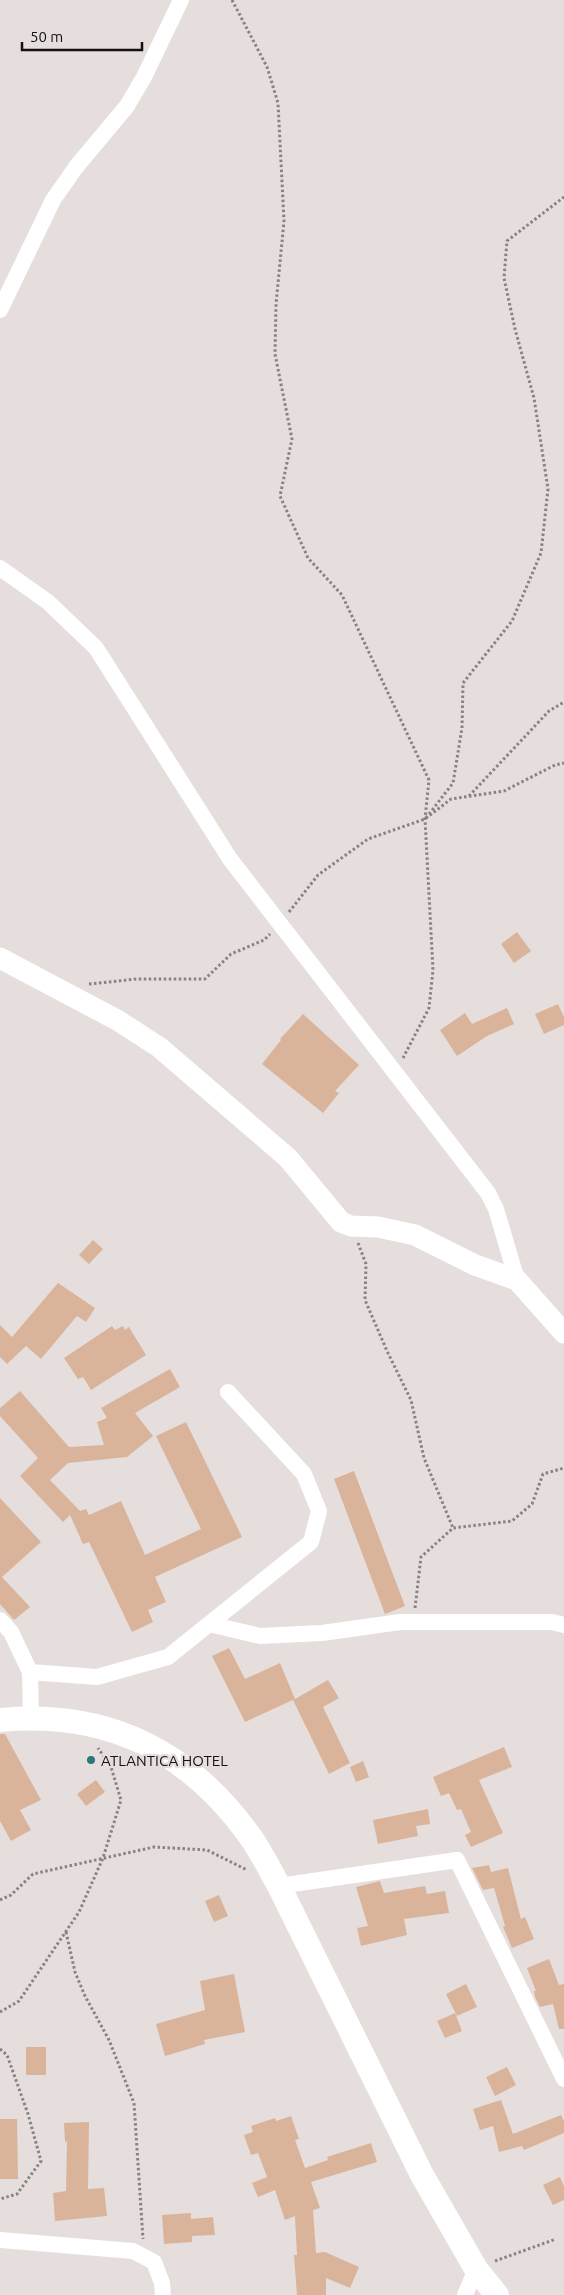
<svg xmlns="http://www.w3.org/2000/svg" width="564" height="2295" viewBox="0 0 564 2295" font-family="Ubuntu,sans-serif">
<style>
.building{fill:#d9b49a}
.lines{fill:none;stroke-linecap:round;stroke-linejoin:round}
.path{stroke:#878382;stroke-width:3;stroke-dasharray:2.5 2.5;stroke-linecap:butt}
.minor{stroke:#fff;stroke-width:16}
.tertiary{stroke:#fff;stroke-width:21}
.secondary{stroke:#fff;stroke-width:24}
.poi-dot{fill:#2c7677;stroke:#e5dedd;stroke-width:2}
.labels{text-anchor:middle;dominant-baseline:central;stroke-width:4.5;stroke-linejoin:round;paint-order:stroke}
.poi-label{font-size:15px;fill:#131111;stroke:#e5dedd;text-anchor:start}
</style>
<rect width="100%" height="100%" fill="#e5dedd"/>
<path class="building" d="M 517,932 L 531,951 L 514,963 L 501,944 Z
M 558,1004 L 564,1017 L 564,1025 L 544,1034 L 535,1014 Z
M 507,1008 L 514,1024 L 487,1036 L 457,1056 L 440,1030 L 465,1013 L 472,1024 Z
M 303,1014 L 359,1065 L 335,1091 L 339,1093 L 323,1113 L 262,1064 L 281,1040 L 280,1039 Z
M 93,1240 L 103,1249 L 89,1264 L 79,1255 Z
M 58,1283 L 95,1308 L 86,1322 L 77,1316 L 41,1359 L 26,1346 L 7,1364 L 0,1357 L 0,1325 L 12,1337 Z
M 112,1326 L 115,1330 L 123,1326 L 125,1330 L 129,1327 L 146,1355 L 91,1390 L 83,1377 L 78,1379 L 64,1358 Z
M 170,1369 L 180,1387 L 135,1413 L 153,1436 L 127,1457 L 68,1463 L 50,1480 L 80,1511 L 86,1509 L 89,1515 L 121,1501 L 145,1555 L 201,1529 L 156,1436 L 186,1422 L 242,1537 L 155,1577 L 166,1602 L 148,1610 L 153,1622 L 132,1632 L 89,1542 L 83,1544 L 70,1515 L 63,1522 L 20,1476 L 38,1458 L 0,1416 L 0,1408 L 20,1391 L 69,1447 L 104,1445 L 97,1422 L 107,1418 L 101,1408 Z
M 354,1471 L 405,1606 L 385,1614 L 334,1479 Z
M 0,1498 L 41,1542 L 2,1577 L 30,1607 L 14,1620 L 0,1604 Z
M 229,1648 L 245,1679 L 280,1663 L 295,1699 L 328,1680 L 339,1698 L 323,1707 L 350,1763 L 329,1774 L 293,1700 L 295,1699 L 245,1722 L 212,1656 Z
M 0,1734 L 5,1734 L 41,1800 L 20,1810 L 31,1830 L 11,1841 L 0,1821 Z
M 504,1747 L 512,1767 L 479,1780 L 503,1833 L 471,1847 L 465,1835 L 471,1832 L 461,1809 L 457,1810 L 449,1793 L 441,1796 L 433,1777 Z
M 363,1761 L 369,1777 L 356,1782 L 350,1767 Z
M 96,1780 L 105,1792 L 86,1806 L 77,1794 Z
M 428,1809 L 430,1824 L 416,1826 L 418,1836 L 378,1844 L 373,1820 Z
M 489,1865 L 491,1872 L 508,1868 L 521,1919 L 525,1917 L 534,1939 L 512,1948 L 503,1927 L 505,1926 L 494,1888 L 483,1890 L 472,1868 Z
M 380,1881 L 384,1893 L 425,1886 L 427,1894 L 445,1891 L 449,1913 L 404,1919 L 407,1935 L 361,1946 L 357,1928 L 368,1926 L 356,1887 Z
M 219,1895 L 228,1916 L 214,1922 L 205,1901 Z
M 549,1959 L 559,1985 L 564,1984 L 564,2029 L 559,2029 L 553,2004 L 540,2007 L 535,1997 L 534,1991 L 536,1991 L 527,1968 Z
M 234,1974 L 245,2032 L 204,2040 L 205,2044 L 165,2056 L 156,2024 L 205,2010 L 200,1981 Z
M 466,1984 L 477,2007 L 457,2016 L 446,1994 Z
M 455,2013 L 462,2031 L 445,2038 L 437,2021 Z
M 26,2047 L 46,2047 L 46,2075 L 26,2075 Z
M 507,2067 L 516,2085 L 495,2096 L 486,2077 Z
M 501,2100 L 513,2134 L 561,2115 L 564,2121 L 564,2133 L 524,2150 L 522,2146 L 499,2152 L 493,2126 L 480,2130 L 473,2109 Z
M 291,2116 L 299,2139 L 295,2140 L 305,2168 L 328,2160 L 327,2157 L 371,2143 L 377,2162 L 311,2182 L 320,2208 L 313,2210 L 316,2253 L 325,2252 L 359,2267 L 350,2288 L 326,2278 L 326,2295 L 297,2295 L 294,2255 L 297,2255 L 295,2216 L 285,2220 L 275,2190 L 258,2197 L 252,2183 L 267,2177 L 258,2153 L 251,2155 L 244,2135 L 253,2132 L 251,2126 L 275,2118 L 276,2121 Z
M 0,2119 L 17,2119 L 18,2179 L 0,2179 Z
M 89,2122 L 88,2189 L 104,2188 L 107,2216 L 55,2221 L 53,2193 L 66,2191 L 67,2141 L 65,2142 L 64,2123 Z
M 560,2177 L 564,2186 L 564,2200 L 553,2205 L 543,2185 Z
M 191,2213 L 191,2219 L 213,2217 L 215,2235 L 192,2236 L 192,2242 L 164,2244 L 162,2215 Z"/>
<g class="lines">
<path class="path" d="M 232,0 L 267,67 L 278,103 L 284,221 L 276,304 L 275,354 L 292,439 L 280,496 L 308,558 L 342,595 L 429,780 L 425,819 L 433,970 L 429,1008 L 403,1058
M 469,796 L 549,711 L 564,702
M 426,818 L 453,783 L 462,728 L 463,683 L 512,621 L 541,553 L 548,489 L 534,398 L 515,329 L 504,278 L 507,241 L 564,197
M 289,912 L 318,875 L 368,839 L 425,819 L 451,799 L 504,791 L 555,765 L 564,763
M 89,984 L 137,979 L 205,979 L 231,954 L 264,940 L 270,934
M 358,1243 L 366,1264 L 365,1300 L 387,1351 L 411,1400 L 424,1458 L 453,1528
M 415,1608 L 421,1557 L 453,1528 L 512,1521 L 532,1504 L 543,1474 L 564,1468
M 0,1900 L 11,1895 L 33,1874 L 154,1847 L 207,1850 L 247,1870
M 66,1932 L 75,1972 L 85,1996 L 109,2040 L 134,2103 L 143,2239
M 0,2012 L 19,2001 L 79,1912 L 103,1858 L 121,1800 L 111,1767 L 98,1748
M 0,2049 L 7,2055 L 28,2114 L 41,2161 L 17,2194 L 0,2199
M 495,2261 L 556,2239"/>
<path class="minor" d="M 0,310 L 53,200 L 76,167 L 127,106 L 144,77 L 181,0
M 0,568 L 48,602 L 96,648 L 230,859 L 488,1193 L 496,1209 L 517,1280
M 0,1620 L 11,1632 L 30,1672 L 31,1717
M 209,1624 L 260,1636 L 322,1633 L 400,1622 L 552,1622 L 564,1625
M 30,1672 L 97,1677 L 168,1657 L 311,1542 L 319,1511 L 304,1474 L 228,1392
M 279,1886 L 457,1860 L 564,2079
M 0,2240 L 133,2251 L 154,2262 L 162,2283 L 163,2295
M 465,2295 L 476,2269"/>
<path class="tertiary" d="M 0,958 L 117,1020 L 159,1047 L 288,1158 L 341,1222 L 351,1226 L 378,1227 L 415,1235 L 475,1265 L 517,1280 L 564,1333"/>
<path class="secondary" d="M 0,1720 C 108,1710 190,1751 252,1839 C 262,1854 270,1870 279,1886 L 422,2175 L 476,2269 L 497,2295"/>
</g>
<circle class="poi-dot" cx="91" cy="1760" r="5"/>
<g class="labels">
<g class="poi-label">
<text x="101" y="1760">ATLANTICA HOTEL</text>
</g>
</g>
<path d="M22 42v8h120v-8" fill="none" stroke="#131111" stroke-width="2.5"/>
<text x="30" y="42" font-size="15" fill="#131111" stroke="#e5dedd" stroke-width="4" paint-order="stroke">50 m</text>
</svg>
